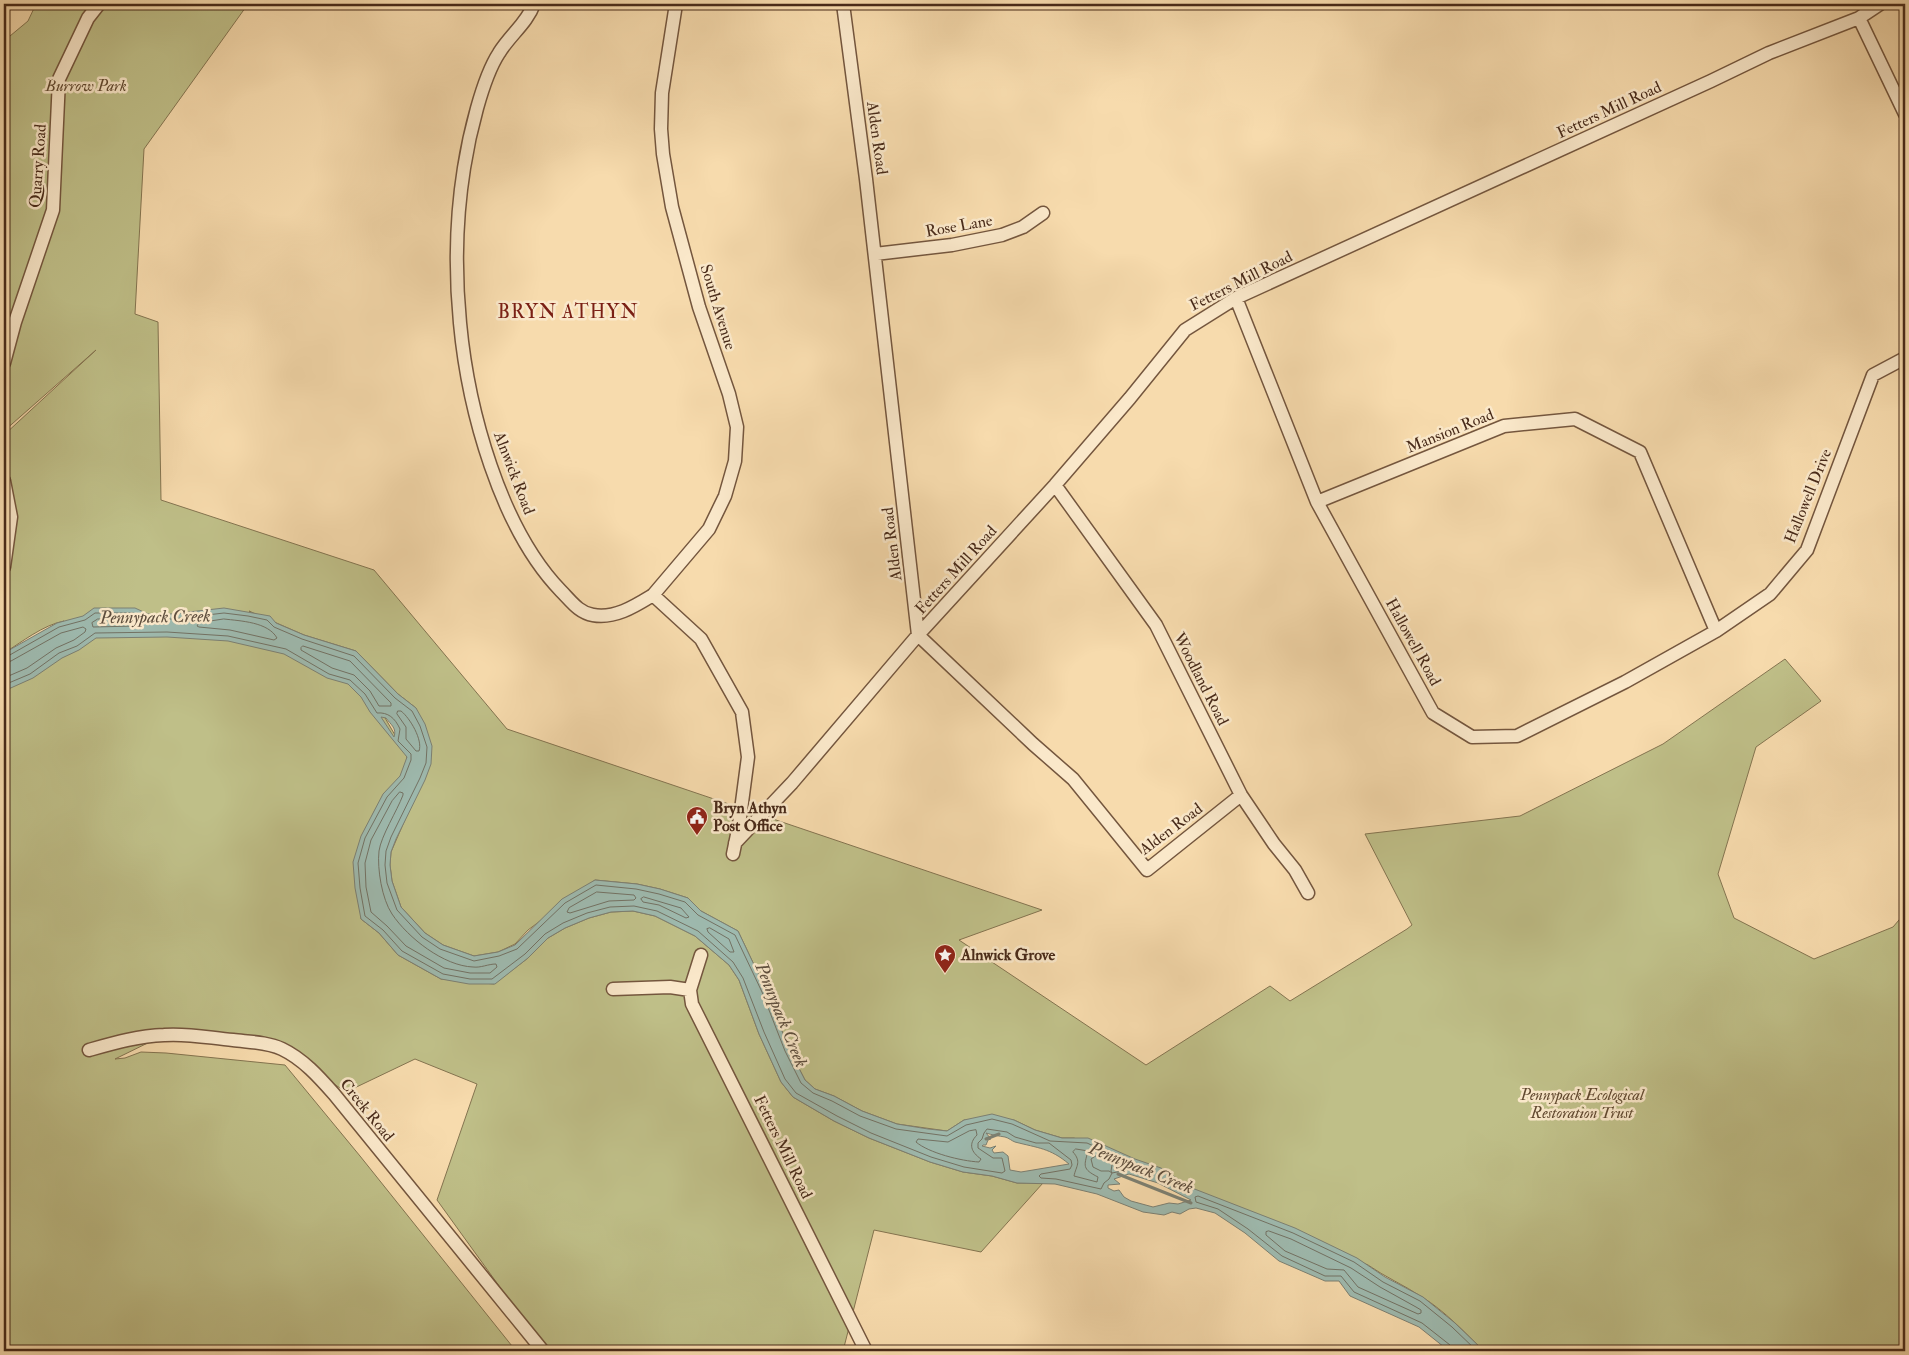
<svg xmlns="http://www.w3.org/2000/svg" width="1909" height="1355" viewBox="0 0 1909 1355" font-family="'IM FELL Double Pica',serif">
<style>
.green{fill:#bfbf88;stroke:#847450}
.water{fill:#9ebaaf;stroke:#7c8073;fill-rule:evenodd}
.lines{fill:none;stroke-linecap:round;stroke-linejoin:round}
.shore{stroke:#737264;stroke-width:1}
.stream{stroke:#7c8073;stroke-width:3}
.street-casing{stroke:#74563e;stroke-width:15}
.street{stroke:#fae8ca;stroke-width:12}
.labels{text-anchor:middle;dominant-baseline:central;stroke-width:5;stroke-linejoin:round;paint-order:stroke}
.park-label{font-size:16px;font-style:italic;fill:#60482f;stroke:#fae8ca}
.street-label{font-size:16px;fill:#482a19;stroke:#fae8ca}
.poi-label{font-size:16px;font-weight:bold;fill:#482a19;stroke:#fae8ca;text-anchor:start}
.water-label{font-size:18px;font-style:italic;fill:#5e4e3e;stroke:#fae8ca}
.quarter-label{font-size:19px;letter-spacing:1px;fill:#7a1f14;stroke:#fae8ca}
</style>
<rect width="100%" height="100%" fill="#f7dbad"/>
<filter id="stains"><feTurbulence type="fractalNoise" baseFrequency=".004" numOctaves="4"/><feColorMatrix values="0 0 0 0 .2 0 0 0 0 .09 0 0 0 0 .02 0 0 0 .5 -.17"/></filter>
<radialGradient id="worn" r=".72"><stop offset=".6" stop-color="#630" stop-opacity="0"/><stop offset="1" stop-color="#630" stop-opacity=".3"/></radialGradient>
<path class="green" d="M 36,4 L 248,4 L 144,149 L 135,314 L 158,322 L 161,500 L 374,570 L 507,729 L 1042,910 L 959,940 L 1146,1065 L 1270,986 L 1290,1001 L 1407,929 L 1412,925 L 1365,834 L 1520,816 L 1663,744 L 1785,659 L 1821,701 L 1756,747 L 1718,874 L 1734,918 L 1814,959 L 1893,927 L 1905,913 L 1905,1351 L 1484,1351 C 1464,1332 1445,1311 1422,1297 C 1404,1285 1385,1277 1368,1265 L 1074,1138 L 1062,1138 L 1035,1130 L 1014,1120 L 964,1120 L 947,1131 L 897,1124 L 862,1111 L 834,1096 L 815,1089 L 805,1080 L 789,1049 L 766,990 L 738,931 L 701,911 L 688,898 L 660,889 L 637,884 L 595,880 L 528,930 L 515,944 L 498,952 L 474,956 L 443,945 L 425,933 L 401,907 L 392,881 L 390,865 L 391,852 L 414,799 L 416,708 L 398,694 L 356,651 L 304,635 L 249,611 L 318,654 L 377,704 L 406,754 L 409,769 L 375,810 L 372,816 L 361,919 L 379,933 L 398,955 L 441,979 L 494,984 L 528,958 L 548,938 L 565,928 L 589,918 L 611,912 L 633,911 L 655,916 L 695,936 L 729,965 L 739,980 L 759,1034 L 781,1082 L 793,1097 L 834,1121 L 869,1138 L 930,1162 L 963,1172 L 992,1176 L 1017,1183 L 1043,1183 L 981,1252 L 874,1230 L 843,1351 L 546,1351 L 437,1200 L 477,1084 L 415,1059 L 346,1092 L 274,1044 L 166,1034 L 115,1059 L 125,1058 L 141,1052 L 166,1053 L 285,1065 L 360,1156 L 516,1351 L 4,1351 L 4,655 L 64,621 C 43,625 22,642 4,653 L 4,435 L 96,350 L 4,431 L 4,41 L 28,21 Z"/>
<path class="water" d="M 94,608 L 135,608 L 148,614 L 171,614 L 224,608 L 270,616 L 276,623 L 304,635 L 356,651 L 398,694 L 416,708 L 425,724 L 432,746 L 431,764 L 425,780 L 396,839 L 391,852 L 390,865 L 392,881 L 401,907 L 425,933 L 443,945 L 474,956 L 498,952 L 515,945 L 562,899 L 595,880 L 637,884 L 660,889 L 688,898 L 701,911 L 738,931 L 766,990 L 789,1049 L 805,1080 L 815,1089 L 834,1096 L 862,1111 L 897,1124 L 928,1129 L 947,1131 L 964,1120 L 992,1114 L 1014,1120 L 1035,1130 L 1062,1138 L 1088,1138 L 1135,1159 L 1161,1168 L 1192,1188 L 1295,1228 L 1357,1258 L 1385,1277 L 1423,1297 L 1455,1323 L 1484,1351 L 1449,1351 L 1419,1327 L 1350,1296 L 1339,1281 L 1325,1281 L 1279,1261 L 1245,1233 L 1215,1213 L 1196,1208 L 1189,1209 L 1180,1214 L 1172,1212 L 1164,1215 L 1143,1212 L 1097,1194 L 1055,1184 L 1017,1183 L 992,1176 L 963,1172 L 930,1162 L 869,1138 L 834,1121 L 793,1097 L 781,1082 L 759,1034 L 739,980 L 729,965 L 695,936 L 655,916 L 633,911 L 611,912 L 589,918 L 565,928 L 548,938 L 528,958 L 495,984 L 469,984 L 441,979 L 398,955 L 379,933 L 361,919 L 355,888 L 353,862 L 361,836 L 383,794 L 400,776 L 407,757 L 370,712 L 361,697 L 348,684 L 327,678 L 284,654 L 228,641 L 167,637 L 96,638 L 79,650 L 62,658 L 33,678 L 4,691 L 4,653 L 57,623 L 83,616 ZM 381,717 L 386,718 C 391,725 397,728 394,737 ZM 986,1133 C 992,1135 999,1136 1005,1137 C 1009,1138 1012,1141 1015,1142 C 1038,1148 1050,1148 1069,1164 L 1021,1172 L 1010,1170 L 1008,1156 L 1003,1152 L 994,1153 L 992,1150 L 996,1146 L 990,1148 L 982,1146 L 983,1145 L 986,1145 L 988,1140 L 991,1139 ZM 1129,1174 L 1158,1183 L 1191,1200 L 1178,1204 L 1169,1203 L 1153,1207 L 1131,1201 L 1124,1197 L 1119,1190 L 1114,1191 L 1108,1188 L 1108,1185 L 1120,1184 L 1114,1179 Z"/>
<g class="lines">
<path class="shore" d="M 98,619 L 132,619 L 139,624 L 137,626 L 93,627 L 92,623 Z
M 224,619 C 241,621 268,622 277,638 L 274,640 L 230,630 L 199,627 L 197,626 L 199,623 Z
M 303,646 L 350,661 L 391,703 L 391,706 L 379,706 L 370,691 L 354,675 L 332,668 L 301,650 L 301,648 Z
M 4,657 L 8,656 L 59,627 L 85,620 L 95,613 L 133,613 L 148,619 L 172,619 L 224,613 L 248,616 L 267,620 L 274,627 L 302,639 L 354,656 L 395,698 L 412,711 L 420,726 L 427,747 L 426,763 L 420,778 L 391,837 L 386,851 L 385,865 L 387,883 L 397,910 L 422,937 L 440,949 L 474,961 L 499,956 L 517,949 L 565,903 L 596,885 L 636,889 L 659,894 L 685,902 L 698,915 L 735,935 L 762,992 L 785,1051 L 801,1083 L 813,1093 L 832,1101 L 860,1116 L 896,1129 L 947,1136 L 966,1125 L 992,1119 L 1012,1124 L 1050,1141 L 1087,1143 L 1135,1165 L 1137,1168 L 1112,1173 L 1111,1171 L 1112,1165 L 1111,1161 L 1097,1155 L 1091,1159 L 1093,1167 L 1101,1171 L 1109,1171 L 1112,1173 L 1109,1179 L 1104,1183 L 1101,1189 L 1056,1179 L 1041,1178 L 1039,1176 L 1041,1174 L 1070,1169 L 1072,1165 L 1071,1160 L 1049,1143 L 1036,1143 L 1015,1137 L 1007,1132 L 987,1129 L 984,1133 L 982,1139 L 978,1143 L 978,1148 L 993,1158 L 1002,1158 L 1005,1171 L 1002,1173 L 964,1167 L 931,1157 L 871,1133 L 837,1116 L 796,1093 L 785,1079 L 764,1032 L 743,978 L 733,962 L 698,931 L 657,911 L 634,906 L 610,907 L 587,913 L 563,923 L 545,934 L 525,954 L 492,979 L 470,979 L 443,974 L 402,951 L 383,930 L 365,916 L 360,888 L 358,863 L 365,838 L 387,797 L 404,778 L 411,760 L 411,754 L 398,741 L 400,729 C 395,718 388,712 377,713 L 365,694 L 350,680 L 329,674 L 286,649 L 228,636 L 167,632 L 95,633 L 77,646 L 59,653 L 30,674 L 4,685
M 4,663 L 11,661 L 61,633 L 83,627 L 86,629 L 85,632 L 74,640 L 56,648 L 27,668 L 4,678
M 398,711 L 401,711 C 410,718 423,740 419,751 L 416,751 L 406,739 L 406,727 L 397,714 Z
M 400,792 L 403,793 L 403,795 C 397,811 381,836 379,851 C 377,869 382,899 392,914 C 408,938 444,966 473,967 C 481,968 488,964 496,964 L 497,967 L 490,973 L 470,973 L 444,968 L 406,946 L 387,926 L 371,912 L 366,887 L 365,863 L 371,840 L 392,801 Z
M 597,892 L 634,895 L 636,898 L 634,900 L 609,901 L 570,913 L 567,912 L 569,908 Z
M 644,897 L 681,908 L 689,917 L 686,918 L 659,905 L 643,902 L 641,899 Z
M 710,928 L 729,939 L 734,952 L 730,952 L 708,932 L 707,929 Z
M 976,1130 L 977,1135 C 968,1144 971,1152 981,1159 L 979,1162 C 961,1161 929,1153 916,1142 L 918,1139 L 948,1142 L 969,1131 Z
M 1076,1149 L 1088,1151 C 1084,1166 1082,1169 1098,1177 L 1097,1182 L 1074,1176 C 1076,1166 1082,1162 1073,1152 Z
M 1269,1231 L 1291,1239 L 1351,1268 L 1380,1287 L 1416,1307 L 1421,1310 L 1421,1313 L 1418,1314 L 1358,1287 L 1344,1270 L 1327,1269 L 1285,1251 L 1266,1235 L 1266,1232 Z
M 1452,1351 L 1450,1345 L 1422,1323 L 1354,1292 L 1341,1276 L 1325,1276 L 1282,1256 L 1248,1229 L 1218,1209 L 1196,1202 L 1195,1197 L 1198,1196 L 1293,1233 L 1354,1262 L 1383,1282 L 1420,1301 L 1452,1327 L 1477,1351"/>
<path class="stream" d="M 986,1139 L 999,1134
M 1118,1174 L 1191,1203"/>
<g class="street-casing">
<path id="street" d="M 534,4 C 527,23 510,35 499,53 C 482,79 469,136 464,168 C 456,218 455,272 460,323 C 468,409 500,528 561,591 C 571,601 579,613 593,615 C 615,619 635,606 653,595 L 701,639 L 742,712 L 748,757 L 739,825 L 733,854
M 843,4 L 866,179 L 918,635 L 1033,744 L 1073,779 L 1147,870 L 1241,795
M 1859,18 L 1905,114
M 875,254 L 952,245 L 1002,235 L 1023,227 L 1043,213
M 1236,298 L 1317,502 L 1433,713 L 1472,737 L 1517,736 L 1625,682 L 1716,631 L 1770,594 L 1807,550 L 1873,375 L 1905,358
M 4,363 L 15,322 L 53,210 L 59,79 L 88,18 L 99,4
M 4,481 L 11,517 L 4,567
M 1055,485 L 1156,625 L 1241,795 L 1274,844 L 1295,870 L 1308,893
M 1317,502 L 1504,426 L 1575,419 L 1640,452 L 1716,631
M 653,595 L 709,529 L 725,496 L 735,461 L 737,427 L 729,394 L 699,307 L 672,207 L 663,154 L 661,129 L 662,93 L 676,4
M 735,843 L 792,783 L 918,635 L 1055,485 L 1130,398 L 1185,330 L 1236,298 L 1711,81 L 1769,53 L 1859,18 L 1880,4
M 701,955 L 690,990 L 692,1004 L 866,1351
M 613,989 L 670,987 L 690,990
M 89,1050 C 114,1043 138,1036 164,1035 C 187,1033 210,1038 233,1040 C 249,1042 267,1042 282,1049 C 303,1059 319,1077 334,1094 L 543,1351"/>
</g>
<use href="#street" class="street"/>
</g>
<defs>
<g id="civic-pin" transform="scale(1.125)"><path d="M0 17L-7.5 6A9.5 9.5 0 1 1 7.5 6Z" fill="#8f2418" stroke="#fae8ca"/><path d="M-.6-6.5H3V-4.5H.6V-3L4-1V1h2V6H-6V1h2V-1L-.6-3ZM-1.2 2.5V6h2.4V2.5Z" fill="#fff"/></g>
<g id="sight-pin" transform="scale(1.125)"><path d="M0 17L-7.5 6A9.5 9.5 0 1 1 7.5 6Z" fill="#8f2418" stroke="#fae8ca"/><path d="M0-6L1.8-2.2L6-1.7L2.9 1.2L3.7 5.4L0 3.3L-3.7 5.4L-2.9 1.2L-6-1.7L-1.8-2.2Z" fill="#fff"/></g>
</defs>
<g fill-rule="evenodd">
<use href="#civic-pin" x="697" y="817"/>
<use href="#sight-pin" x="945" y="955"/>
</g>
<g class="labels">
<g class="park-label">
<text x="86" y="86">Burrow Park</text>
<text x="1582" y="1095">Pennypack Ecological<tspan x="1582" dy="18">Restoration Trust</tspan></text>
</g>
<g class="street-label">
<text transform="translate(1609 110) rotate(-25)">Fetters Mill Road</text>
<text transform="translate(877 138) rotate(82)">Alden Road</text>
<text transform="translate(38 166) rotate(-86)">Quarry Road</text>
<text transform="translate(959 226) rotate(-10)">Rose Lane</text>
<text transform="translate(1241 281) rotate(-27)">Fetters Mill Road</text>
<text transform="translate(718 307) rotate(73)">South Avenue</text>
<text transform="translate(1450 431) rotate(-22)">Mansion Road</text>
<text transform="translate(514 473) rotate(69)">Alnwick Road</text>
<text transform="translate(1808 496) rotate(-68)">Hallowell Drive</text>
<text transform="translate(892 544) rotate(-97)">Alden Road</text>
<text transform="translate(956 570) rotate(-48)">Fetters Mill Road</text>
<text transform="translate(1413 642) rotate(61)">Hallowell Road</text>
<text transform="translate(1201 679) rotate(63)">Woodland Road</text>
<text transform="translate(1171 829) rotate(-37)">Alden Road</text>
<text transform="translate(367 1110) rotate(51)">Creek Road</text>
<text transform="translate(783 1147) rotate(64)">Fetters Mill Road</text>
</g>
<g class="poi-label">
<text x="713" y="808">Bryn Athyn<tspan x="713" dy="18">Post Office</tspan></text>
<text x="961" y="955">Alnwick Grove</text>
</g>
<g class="water-label">
<text transform="translate(155 617) rotate(-1)">Pennypack Creek</text>
<text transform="translate(781 1015) rotate(68)">Pennypack Creek</text>
<text transform="translate(1141 1168) rotate(22)">Pennypack Creek</text>
</g>
<g class="quarter-label">
<text x="568" y="312">BRYN ATHYN</text>
</g>
</g>
<rect width="1909" height="1355" fill="none" stroke="#f7dbad" stroke-width="20"/>
<rect x="5" y="5" width="1899" height="1345" fill="none" stroke="#482a19" stroke-width="2.5"/>
<rect x="10" y="10" width="1889" height="1335" fill="none" stroke="#482a19"/>
<rect width="100%" height="100%" filter="url(#stains)"/>
<rect width="100%" height="100%" fill="url(#worn)"/>
</svg>
